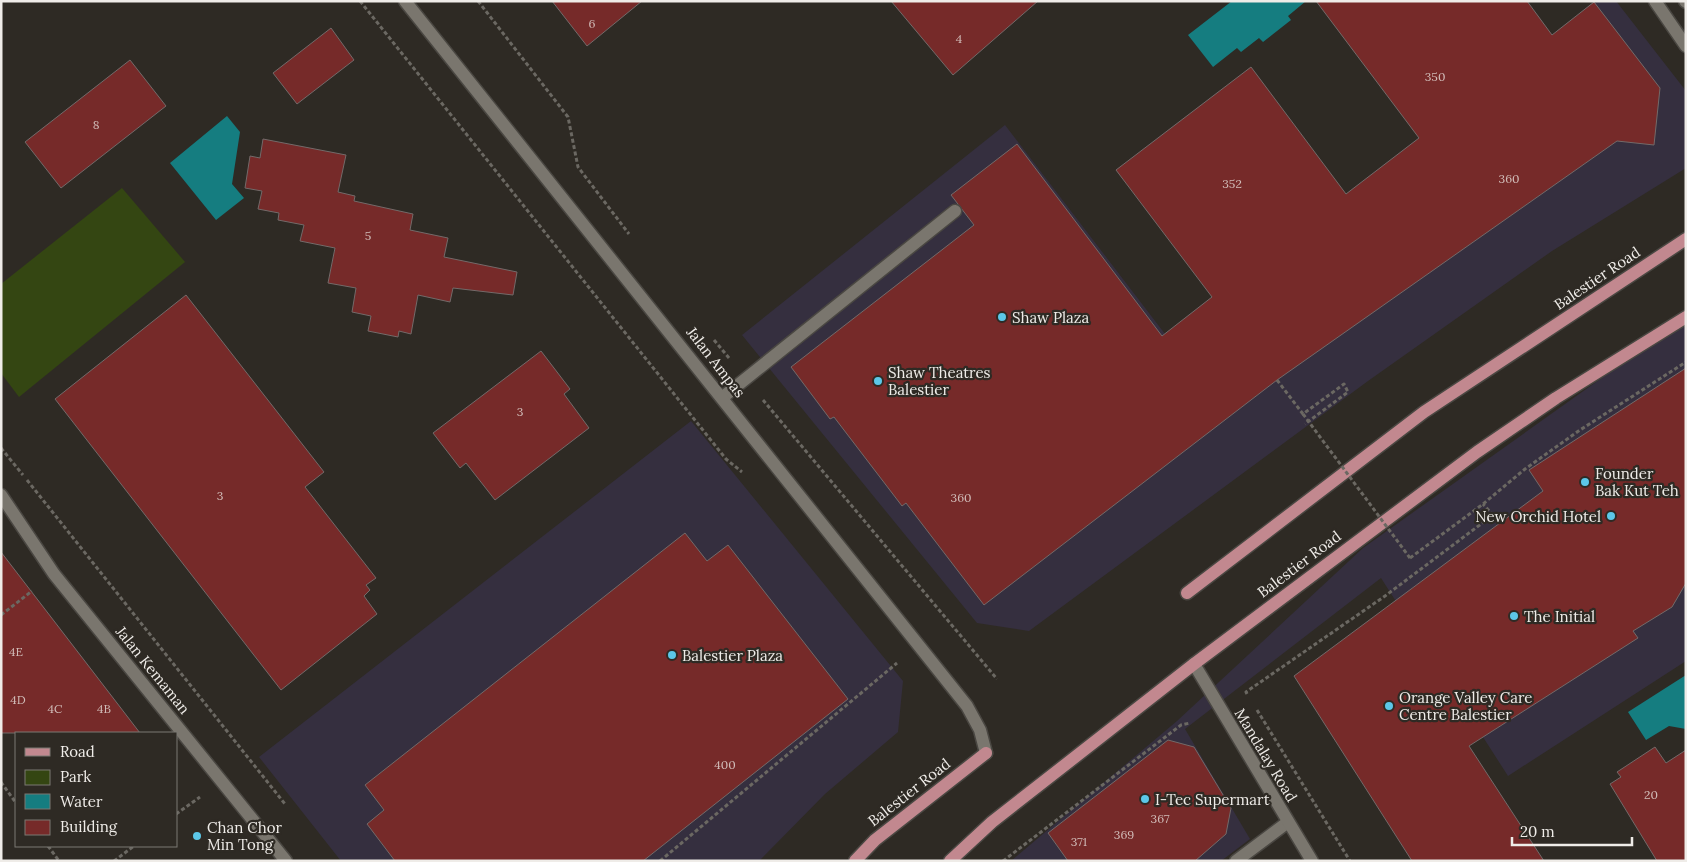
<svg xmlns="http://www.w3.org/2000/svg" width="1687" height="862" viewBox="0 0 1687 862" font-family="Lora,serif">
<style>
.commercial{fill:#352f3f}
.green{fill:#344612}
.water{fill:#157d80}
.building{fill:#762a29;stroke:#736a69}
.lines{fill:none;stroke-linecap:round;stroke-linejoin:round}
.service-casing{stroke:#4a4742;stroke-width:15}
.minor-casing{stroke:#4a4742;stroke-width:15}
.primary-casing{stroke:#4a4742;stroke-width:15}
.path{stroke:#6b6862;stroke-width:3;stroke-dasharray:4 2.5;stroke-linecap:butt}
.service{stroke:#7a766e;stroke-width:12}
.minor{stroke:#7a766e;stroke-width:12}
.primary{stroke:#c2888f;stroke-width:12}
.path-bridge{stroke:#6b6862;stroke-width:3;stroke-dasharray:4 2.5;stroke-linecap:butt}
.poi-dot{fill:#5cc7e8;stroke:#2e2a24;stroke-width:2}
.labels{text-anchor:middle;dominant-baseline:central;stroke-width:4.5;stroke-linejoin:round;paint-order:stroke}
.number-label{font-size:12px;fill:#d1bcb8}
.street-label{font-size:15px;fill:#efece8;stroke:#2e2a24}
.poi-label{font-size:15px;fill:#efece8;stroke:#2e2a24;text-anchor:start}
</style>
<rect width="100%" height="100%" fill="#2e2a24"/>
<path class="commercial" d="M 1597,1 L 1616,1 L 1686,91 L 1686,168 L 1552,251 L 1368,381 L 1029,631 L 977,623 L 742,335 L 1005,125 L 1165,334 Z
M 1686,318 L 1686,661 L 1508,776 L 1381,578 L 1185,729 L 1250,839 L 1221,861 L 1011,861 L 1177,721 L 1363,548 Z
M 691,421 L 903,681 L 898,732 L 825,794 L 759,861 L 341,861 L 259,757 Z"/>
<path class="green" d="M 122,188 L 185,262 L 19,397 L 1,373 L 1,284 Z"/>
<path class="water" d="M 1232,1 L 1306,1 L 1288,16 L 1291,20 L 1263,42 L 1259,38 L 1241,52 L 1237,48 L 1213,67 L 1188,35 Z
M 227,116 L 240,132 L 232,184 L 244,198 L 216,220 L 170,163 Z
M 1686,675 L 1686,729 L 1669,726 L 1646,740 L 1628,712 Z"/>
<path class="building" d="M 552,1 L 642,1 L 587,46 Z
M 891,1 L 1038,1 L 953,75 Z
M 1316,1 L 1527,1 L 1552,35 L 1594,2 L 1660,88 L 1654,145 L 1617,141 L 1277,380 L 984,605 L 906,503 L 902,506 L 834,417 L 830,419 L 791,367 L 974,225 L 951,195 L 1017,144 L 1162,336 L 1212,297 L 1116,170 L 1251,67 L 1346,194 L 1419,138 Z
M 331,28 L 354,60 L 297,104 L 273,73 Z
M 130,60 L 166,106 L 61,188 L 25,142 Z
M 263,139 L 346,155 L 338,192 L 355,196 L 354,201 L 413,214 L 410,230 L 448,238 L 444,257 L 517,272 L 513,295 L 453,288 L 450,302 L 418,295 L 411,334 L 399,331 L 398,337 L 368,331 L 371,316 L 352,312 L 356,288 L 328,283 L 335,248 L 300,241 L 304,225 L 278,220 L 279,213 L 258,209 L 262,191 L 245,188 L 250,156 L 260,158 Z
M 186,295 L 324,472 L 305,487 L 376,578 L 366,585 L 370,590 L 364,596 L 377,614 L 281,690 L 55,399 Z
M 541,351 L 570,389 L 564,394 L 589,428 L 495,500 L 466,463 L 460,468 L 433,433 Z
M 1686,368 L 1686,583 L 1672,607 L 1633,631 L 1638,638 L 1469,746 L 1544,861 L 1412,861 L 1294,676 L 1543,491 L 1529,470 Z
M 685,533 L 707,561 L 728,545 L 848,699 L 643,861 L 395,861 L 367,824 L 384,810 L 365,785 Z
M 1,552 L 84,660 L 140,733 L 1,733 Z
M 1168,740 L 1194,747 L 1231,808 L 1226,834 L 1195,861 L 1068,861 L 1048,833 Z
M 1655,747 L 1666,763 L 1686,750 L 1686,861 L 1657,861 L 1610,784 L 1621,777 L 1617,772 Z"/>
<g class="lines">
<g class="service-casing">
<path id="service" d="M 723,397 L 955,211
M 1236,861 L 1288,822"/>
</g>
<g class="minor-casing">
<path id="minor" d="M 405,1 L 967,706 L 980,730 L 986,753
M 1655,1 L 1686,46
M 1685,1 L 1686,2
M 1,495 L 54,574 L 286,861
M 1194,664 L 1312,861"/>
</g>
<g class="primary-casing">
<path id="primary" d="M 1187,593 L 1424,412 L 1686,239
M 855,861 L 875,840 L 986,753
M 950,861 L 992,822 L 1194,664 L 1477,452 L 1556,398 L 1686,317"/>
</g>
<path class="path" d="M 360,1 L 726,459 L 742,472
M 478,1 L 568,117 L 578,167 L 629,234
M 714,340 L 729,358
M 1277,380 L 1303,414 L 1344,384 L 1348,392 L 1305,424
M 763,400 L 997,679
M 1,448 L 23,475
M 27,480 L 285,804
M 1410,558 L 1483,504 L 1525,469 L 1580,430 L 1686,362
M 1,615 L 32,591
M 1247,694 L 1246,692 L 1385,596 L 1493,515 L 1483,504
M 1257,710 L 1350,861
M 1,782 L 16,803
M 176,814 L 200,797
M 48,846 L 59,861
M 114,861 L 134,846
M 660,861 L 897,663
M 1003,861 L 1181,725 L 1190,723"/>
<use href="#service" class="service"/>
<use href="#minor" class="minor"/>
<use href="#primary" class="primary"/>
<path class="path-bridge" d="M 1303,414 L 1410,558"/>
</g>
<g class="poi-dot">
<circle cx="1002" cy="317" r="5"/>
<circle cx="878" cy="381" r="5"/>
<circle cx="1585" cy="482" r="5"/>
<circle cx="1611" cy="516" r="5"/>
<circle cx="1514" cy="616" r="5"/>
<circle cx="672" cy="655" r="5"/>
<circle cx="1389" cy="706" r="5"/>
<circle cx="1145" cy="799" r="5"/>
<circle cx="197" cy="836" r="5"/>
</g>
<g class="labels">
<g class="number-label">
<text x="592" y="23">6</text>
<text x="959" y="38">4</text>
<text x="1435" y="76">350</text>
<text x="96" y="124">8</text>
<text x="1509" y="178">360</text>
<text x="1232" y="183">352</text>
<text x="368" y="235">5</text>
<text x="520" y="411">3</text>
<text x="220" y="495">3</text>
<text x="961" y="497">360</text>
<text x="16" y="651">4E</text>
<text x="18" y="699">4D</text>
<text x="55" y="708">4C</text>
<text x="104" y="708">4B</text>
<text x="725" y="764">400</text>
<text x="1651" y="794">20</text>
<text x="1160" y="818">367</text>
<text x="1124" y="834">369</text>
<text x="1079" y="841">371</text>
</g>
<g class="street-label">
<text transform="translate(1597 278) rotate(-34)">Balestier Road</text>
<text transform="translate(716 362) rotate(52)">Jalan Ampas</text>
<text transform="translate(1299 564) rotate(-37)">Balestier Road</text>
<text transform="translate(153 670) rotate(51)">Jalan Kemaman</text>
<text transform="translate(1266 755) rotate(59)">Mandalay Road</text>
<text transform="translate(909 792) rotate(-38)">Balestier Road</text>
</g>
<g class="poi-label">
<text x="1012" y="317">Shaw Plaza</text>
<text x="888" y="372">Shaw Theatres<tspan x="888" dy="17">Balestier</tspan></text>
<text x="1595" y="473">Founder<tspan x="1595" dy="17">Bak Kut Teh</tspan></text>
<text x="1601" y="516" text-anchor="end">New Orchid Hotel</text>
<text x="1524" y="616">The Initial</text>
<text x="682" y="655">Balestier Plaza</text>
<text x="1399" y="697">Orange Valley Care<tspan x="1399" dy="17">Centre Balestier</tspan></text>
<text x="1155" y="799">I-Tec Supermart</text>
<text x="207" y="827">Chan Chor<tspan x="207" dy="17">Min Tong</tspan></text>
</g>
</g>
<rect width="1687" height="862" fill="none" stroke="#efece8" stroke-width="5"/>
<rect x="15" y="732" width="162" height="115" fill="#2e2a24" stroke="#7b7872"/>
<rect x="25" y="748" width="25" height="8" fill="#c2888f" stroke="#7b7872"/>
<text x="60" y="757" font-size="15" fill="#efece8">Road</text>
<rect x="25" y="770" width="25" height="15" fill="#344612" stroke="#7b7872"/>
<text x="60" y="782" font-size="15" fill="#efece8">Park</text>
<rect x="25" y="794" width="25" height="15" fill="#157d80" stroke="#7b7872"/>
<text x="60" y="807" font-size="15" fill="#efece8">Water</text>
<rect x="25" y="820" width="25" height="15" fill="#762a29" stroke="#7b7872"/>
<text x="60" y="832" font-size="15" fill="#efece8">Building</text>
<path d="M1512 837v8h120v-8" fill="none" stroke="#efece8" stroke-width="2.5"/>
<text x="1520" y="837" font-size="15" fill="#efece8" stroke="#2e2a24" stroke-width="4" paint-order="stroke">20 m</text>
</svg>
